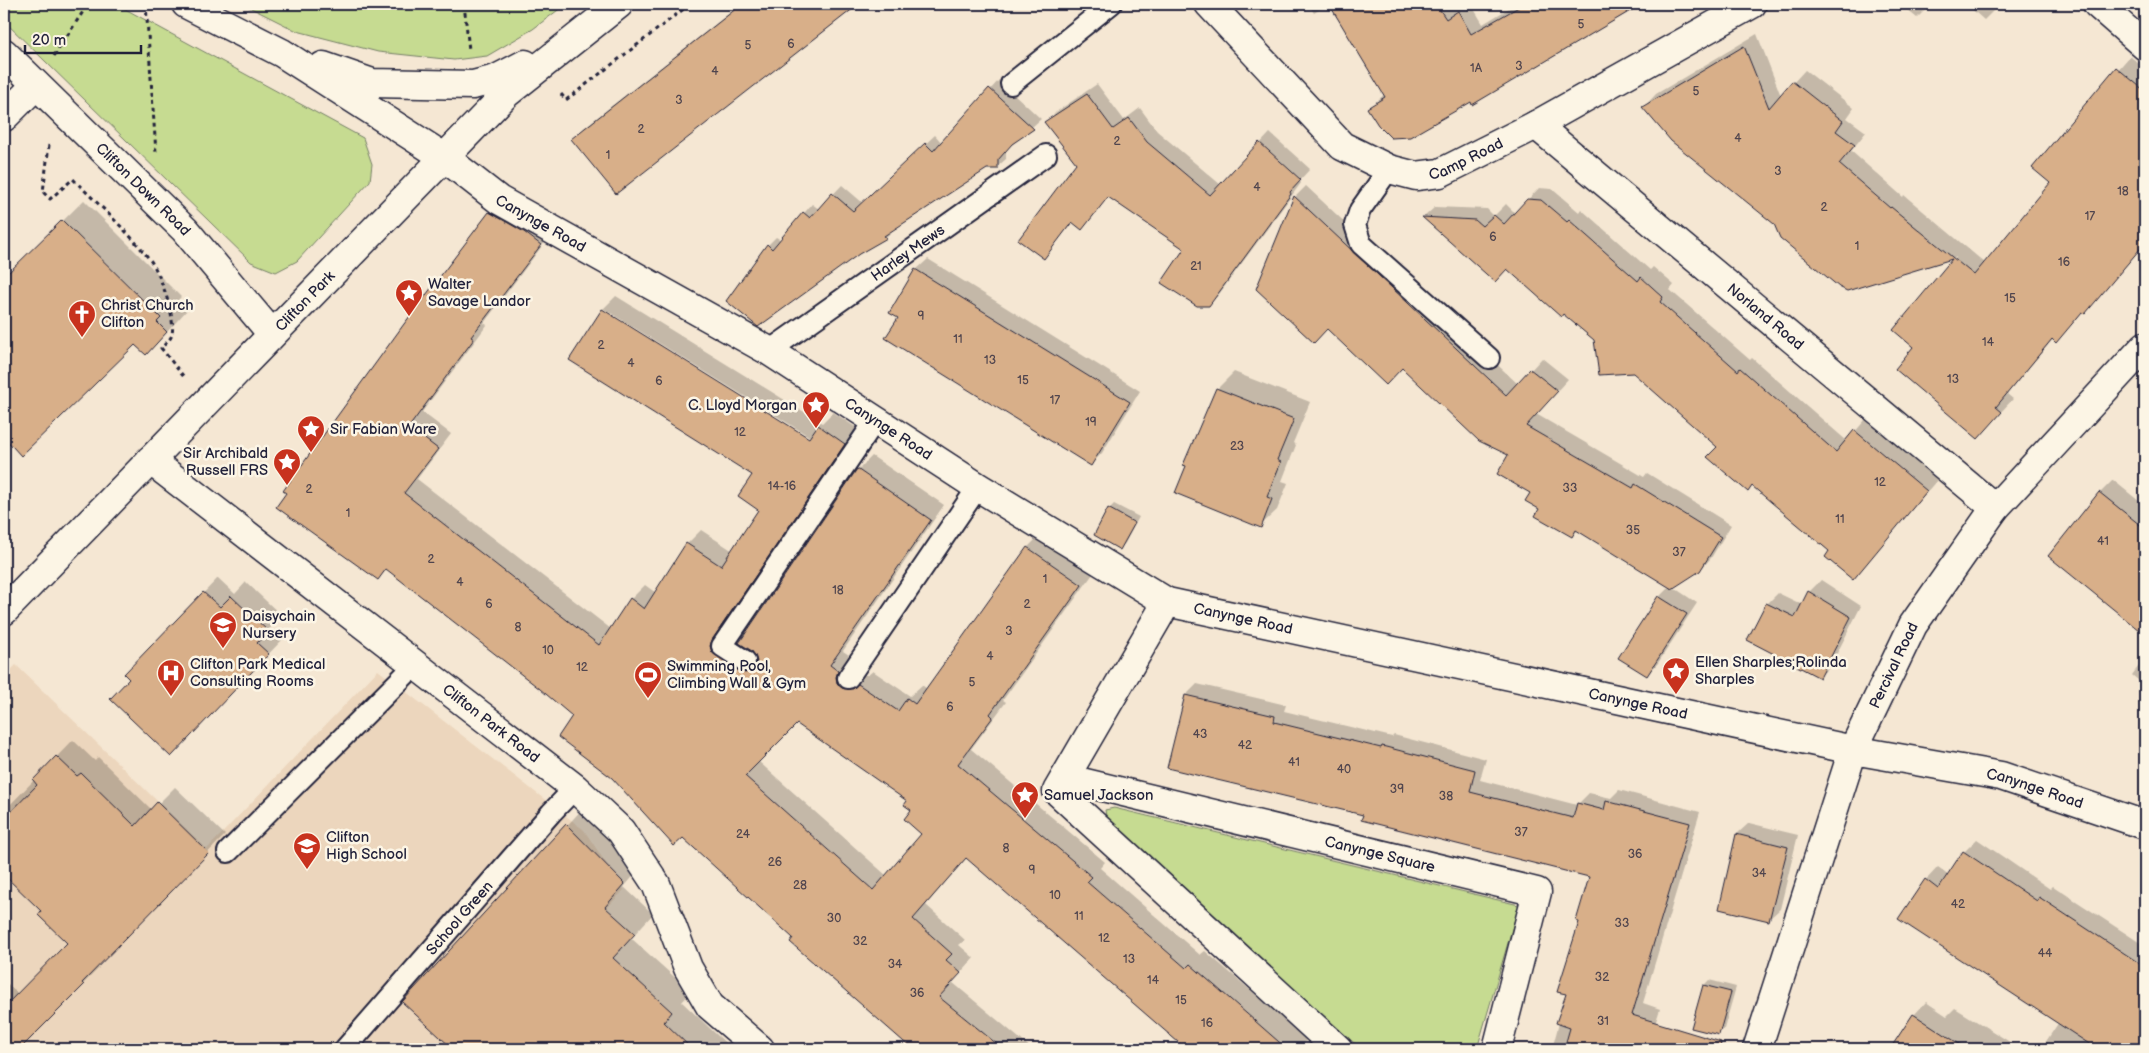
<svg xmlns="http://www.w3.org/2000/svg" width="2149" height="1053" viewBox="0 0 2149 1053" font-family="'Balsamiq Sans',sans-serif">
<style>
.built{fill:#ecd6bd}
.green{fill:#c6db91;stroke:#747e66}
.shadow{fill:#0003;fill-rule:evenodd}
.building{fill:#d8af89;stroke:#22223b;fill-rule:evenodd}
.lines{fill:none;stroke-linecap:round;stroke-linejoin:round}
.service-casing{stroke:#22223b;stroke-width:24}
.minor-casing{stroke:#22223b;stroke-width:31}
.path{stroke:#22223b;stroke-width:3;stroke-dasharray:4 4;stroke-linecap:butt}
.service{stroke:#fcf5e5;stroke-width:20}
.minor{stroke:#fcf5e5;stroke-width:28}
.labels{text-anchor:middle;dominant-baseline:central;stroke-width:5;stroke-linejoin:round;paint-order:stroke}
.number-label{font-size:12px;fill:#50454e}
.street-label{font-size:15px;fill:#22223b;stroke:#fcf5e5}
.poi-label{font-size:15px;fill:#22223b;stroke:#fcf5e5;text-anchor:start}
</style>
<rect width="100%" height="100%" fill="#f5e7d3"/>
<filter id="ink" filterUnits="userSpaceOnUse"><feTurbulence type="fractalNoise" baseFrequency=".02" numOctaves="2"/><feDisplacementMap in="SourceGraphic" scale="10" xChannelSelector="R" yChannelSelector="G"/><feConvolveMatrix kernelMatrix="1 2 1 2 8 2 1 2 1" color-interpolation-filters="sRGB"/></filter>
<g filter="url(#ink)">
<path class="built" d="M 16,665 L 207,849 L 378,670 L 584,830 L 624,890 L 473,1049 L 4,1049 L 4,677 Z"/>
<path class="green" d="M 4,4 L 116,4 L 363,138 L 372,164 L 370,181 L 297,261 L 276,272 L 251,262 L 4,21 Z
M 243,4 L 566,4 L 533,29 L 487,56 L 454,60 L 378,52 L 297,31 Z
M 1114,808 L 1519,905 L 1477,1049 L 1361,1049 L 1107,822 L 1105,810 Z"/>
<path class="shadow" d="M 741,4 L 859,4 L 616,192 L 573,139 L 585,127 Z
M 1308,4 L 1329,4 L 1314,13 Z
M 1331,4 L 1471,4 L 1483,24 L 1516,4 L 1643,4 L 1473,103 L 1471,101 L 1369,108 L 1385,94 Z
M 1900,4 L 1931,4 L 1917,18 Z
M 1966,4 L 2000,4 L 1984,20 Z
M 1757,34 L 1781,96 L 1805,70 L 1854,108 L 1847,118 L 1866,132 L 1851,151 L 1903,197 L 1904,195 L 1985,263 L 2051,183 L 2033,167 L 2130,56 L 2145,69 L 2145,242 L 2097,300 L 2083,311 L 2056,341 L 2053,339 L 2007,394 L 2013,399 L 1978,437 L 1915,347 L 1895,330 L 1956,257 L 1848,290 L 1644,107 L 1656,94 Z
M 999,80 L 1041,119 L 1006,150 L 1006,159 L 997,167 L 987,167 L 894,229 L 886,237 L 858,253 L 758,325 L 768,245 L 776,237 L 781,240 L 812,204 L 819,209 L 842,185 L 863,203 L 935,135 L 942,143 Z
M 1097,84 L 1124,120 L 1140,108 L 1157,131 L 1221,185 L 1270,133 L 1310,169 L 1299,181 L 1301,183 L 1219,294 L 1208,305 L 1186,249 L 1109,196 L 1082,228 L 1073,222 L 1044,257 L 1078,163 L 1046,123 L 1056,112 Z
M 1306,186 L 1518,384 L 1542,358 L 1568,379 L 1536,414 L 1644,477 L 1647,473 L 1731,525 L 1711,558 L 1700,570 L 1673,587 L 1697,603 L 1658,663 L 1647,675 L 1620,658 L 1659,597 L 1670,586 L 1578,530 L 1572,536 L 1531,493 L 1510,455 L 1402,367 L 1257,289 L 1295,197 Z
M 1539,188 L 1552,189 L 1579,212 L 1581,209 L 1650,270 L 1653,267 L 1674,285 L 1670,290 L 1750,360 L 1752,358 L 1847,441 L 1866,419 L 1938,479 L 1852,578 L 1830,550 L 1753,486 L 1748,490 L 1718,447 L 1595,339 L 1507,268 L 1424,217 L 1435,207 L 1487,209 L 1494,216 L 1506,204 L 1515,213 Z
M 504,199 L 538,218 L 554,230 L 484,323 L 487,325 L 422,412 L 451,434 L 417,479 L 611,629 L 631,599 L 645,585 L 656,593 L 687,544 L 701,530 L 733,551 L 760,510 L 739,496 L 754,475 L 571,360 L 602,310 L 616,296 L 822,423 L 833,412 L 858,429 L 726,624 L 724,631 L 725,638 L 753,657 L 757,659 L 753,651 L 740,642 L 858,470 L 872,456 L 944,505 L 843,651 L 852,657 L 850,662 L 851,668 L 856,675 L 868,675 L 873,671 L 910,696 L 922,685 L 927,689 L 1028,547 L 1042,533 L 1095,571 L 1003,700 L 1006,702 L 971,749 L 1105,862 L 1100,868 L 1200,955 L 1205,951 L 1307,1039 L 1303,1045 L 1308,1049 L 1188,1049 L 967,857 L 926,905 L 965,940 L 959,945 L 974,958 L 952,982 L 1032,1049 L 914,1049 L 792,941 L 795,938 L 682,836 L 675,844 L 613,777 L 559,737 L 574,716 L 541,688 L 388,569 L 377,579 L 277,507 L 288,493 L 285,491 L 405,324 L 490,213 ZM 604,309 L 815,440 L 814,442 L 604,312 ZM 797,723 L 909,800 L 906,804 L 913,810 L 906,819 L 923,834 L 887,876 L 758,761 Z
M 84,200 L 181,297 L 177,301 L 187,310 L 167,332 L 135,343 L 21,454 L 4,435 L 4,279 Z
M 928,259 L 1140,391 L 1102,453 L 1091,464 L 899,318 L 916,270 Z
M 1234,372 L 1310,402 L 1293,443 L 1296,445 L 1282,481 L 1288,483 L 1277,510 L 1260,526 L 1217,389 Z
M 2113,480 L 2145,506 L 2145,633 L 2049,556 L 2100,493 Z
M 1114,504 L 1139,517 L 1125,543 L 1120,549 L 1109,509 Z
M 218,578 L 235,594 L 246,582 L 282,616 L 270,628 L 283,639 L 185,741 L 126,674 Z
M 1821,580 L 1861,606 L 1831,665 L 1820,676 L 1767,604 L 1778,593 L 1803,605 L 1809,592 Z
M 2145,658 L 2145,686 L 2132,675 Z
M 1197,684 L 1286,705 L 1284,711 L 1392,737 L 1394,735 L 1486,759 L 1480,780 L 1577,805 L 1589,793 L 1611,798 L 1619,790 L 1700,812 L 1643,1003 L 1660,1009 L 1647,1049 L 1552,1049 L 1567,994 L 1591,876 L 1364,814 L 1186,695 Z
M 73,740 L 95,761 L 98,757 L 152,810 L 175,787 L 225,835 L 97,966 L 99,968 L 18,1049 L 4,1049 L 4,980 L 18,994 L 69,943 L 43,911 L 4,873 L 4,811 Z
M 586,805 L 644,864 L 624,887 L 653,914 L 631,938 L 691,992 L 682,1002 L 732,1049 L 440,1049 L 447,1042 L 404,1002 Z
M 1749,823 L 1798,835 L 1780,909 L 1768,920 L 1737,834 Z
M 1977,839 L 2050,889 L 2053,886 L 2145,946 L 2145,1049 L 2099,1049 L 2094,1045 L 2091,1049 L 2041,1049 L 2059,1022 L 1926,880 L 1938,867 L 1949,875 L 1964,852 Z
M 1709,980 L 1736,987 L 1724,1029 L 1718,1034 L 1704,985 Z
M 1926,1002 L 1947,1016 L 1955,1008 L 2021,1049 L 1892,1049 L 1914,1015 Z"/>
<path class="building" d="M 742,4 L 859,4 L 616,194 L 571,139 Z
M 1329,4 L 1436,4 L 1446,19 L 1458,11 L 1471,34 L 1524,4 L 1642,4 L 1472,105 L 1471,102 L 1410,137 L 1391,138 L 1378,125 L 1367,108 L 1385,97 Z
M 1744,46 L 1769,108 L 1792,81 L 1843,121 L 1836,131 L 1855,145 L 1839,164 L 1890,208 L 1891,207 L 1974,275 L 2050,183 L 2032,168 L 2116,67 L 2145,91 L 2145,243 L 2085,314 L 2082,312 L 2056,343 L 2052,339 L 1996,407 L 2002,412 L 1978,439 L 1895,369 L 1913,347 L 1893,330 L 1952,259 L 1847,291 L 1839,287 L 1780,238 L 1774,224 L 1671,141 L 1642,107 Z
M 989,88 L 1034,129 L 1012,144 L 998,160 L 998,169 L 987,169 L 884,236 L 887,238 L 859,254 L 758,327 L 726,301 L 767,244 L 772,249 L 803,212 L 810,218 L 832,193 L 853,211 L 925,143 L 933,151 Z
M 1087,94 L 1113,129 L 1129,118 L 1147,142 L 1210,195 L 1259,142 L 1301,180 L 1290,192 L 1291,194 L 1209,306 L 1197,306 L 1161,283 L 1184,249 L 1108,197 L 1082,230 L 1072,222 L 1044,259 L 1018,240 L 1076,163 L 1044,122 Z
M 1294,196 L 1506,395 L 1530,369 L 1558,391 L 1526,426 L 1633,488 L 1635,484 L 1721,537 L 1700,571 L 1672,589 L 1576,530 L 1572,537 L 1535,516 L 1539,509 L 1525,501 L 1530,493 L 1497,474 L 1508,455 L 1479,441 L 1402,368 L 1386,385 L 1327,329 L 1314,343 L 1256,289 Z
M 1527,199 L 1541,200 L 1567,222 L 1569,220 L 1638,281 L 1641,277 L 1663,297 L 1660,302 L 1738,371 L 1740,368 L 1836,452 L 1854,430 L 1927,491 L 1853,580 L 1825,557 L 1829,551 L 1752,486 L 1748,492 L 1707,457 L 1717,447 L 1633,373 L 1599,375 L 1594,340 L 1563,314 L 1561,317 L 1507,269 L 1495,282 L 1422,217 L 1475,220 L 1482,226 L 1494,215 L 1504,224 Z
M 489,212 L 524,232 L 541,245 L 471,337 L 474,339 L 409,427 L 438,449 L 404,493 L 599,645 L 630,598 L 644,609 L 686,543 L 721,566 L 758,510 L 738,496 L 752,475 L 569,360 L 602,309 L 809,438 L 818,425 L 845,444 L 712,640 L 710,646 L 712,652 L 739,671 L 745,673 L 751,671 L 755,667 L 757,661 L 752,651 L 739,643 L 857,469 L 931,520 L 830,665 L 838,671 L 836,677 L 837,683 L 842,688 L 853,689 L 858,684 L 898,711 L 907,698 L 915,704 L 1027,547 L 1082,585 L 990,714 L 993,717 L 958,764 L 1092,877 L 1087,882 L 1186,968 L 1190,964 L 1287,1049 L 1186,1049 L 966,858 L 913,919 L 952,954 L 946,960 L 961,973 L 939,997 L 1003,1049 L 912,1049 L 790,942 L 793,938 L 683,838 L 674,846 L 612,778 L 558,737 L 572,716 L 540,689 L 386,569 L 378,580 L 276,507 L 286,493 L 283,491 L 404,324 ZM 797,724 L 907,801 L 904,805 L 911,810 L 904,819 L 921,834 L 873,890 L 745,776 Z
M 62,220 L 161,318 L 157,322 L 167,332 L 146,355 L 135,345 L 21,456 L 4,437 L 4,277 Z
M 915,269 L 1130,402 L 1091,466 L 885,338 L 898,318 L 889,313 Z
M 1216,388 L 1294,419 L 1277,460 L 1281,462 L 1267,497 L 1272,499 L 1261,528 L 1175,493 L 1186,466 L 1183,465 Z
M 2099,492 L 2145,529 L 2145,635 L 2048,556 Z
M 1108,508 L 1135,523 L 1120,550 L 1094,535 Z
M 1808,591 L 1851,617 L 1820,678 L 1747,640 L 1766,603 L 1795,617 Z
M 203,592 L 220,607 L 231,596 L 268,631 L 257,643 L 269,654 L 171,757 L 110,699 L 129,679 L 124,674 Z
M 1658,596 L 1687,614 L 1647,676 L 1618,658 Z
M 1185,695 L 1275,716 L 1274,722 L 1381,748 L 1382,746 L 1475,770 L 1470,792 L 1573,818 L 1577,803 L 1604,810 L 1606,801 L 1690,823 L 1632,1015 L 1721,1042 L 1720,1049 L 1564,1049 L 1570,1028 L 1556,1023 L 1566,994 L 1557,992 L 1579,922 L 1576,921 L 1589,877 L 1361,820 L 1363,815 L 1167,768 Z
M 56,756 L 77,776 L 81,773 L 135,826 L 157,802 L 209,853 L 82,983 L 84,985 L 20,1049 L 4,1049 L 4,1007 L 67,943 L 38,915 L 41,911 L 4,875 L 4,819 L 37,785 L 33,780 Z
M 566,824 L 625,884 L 605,907 L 635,934 L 613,958 L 672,1012 L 664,1022 L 692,1049 L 453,1049 L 402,1002 Z
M 1736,834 L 1788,847 L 1769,921 L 1719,909 Z
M 1963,851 L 2037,901 L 2039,897 L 2145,967 L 2145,1049 L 2097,1049 L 1898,919 L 1925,879 L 1938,889 Z
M 1703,985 L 1731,992 L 1719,1035 L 1691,1028 Z
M 1913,1014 L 1967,1049 L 1890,1049 Z"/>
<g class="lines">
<g class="service-casing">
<g id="service">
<path d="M 1011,84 L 1111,4"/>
<path d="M 1389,169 L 1360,210 L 1355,225 L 1361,244 L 1489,358"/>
<path id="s1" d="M 769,351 L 1046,155"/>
<path d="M 745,661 L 722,646 L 875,421"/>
<path d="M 848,678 L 978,487"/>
<path d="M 228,852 L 416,664"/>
<path id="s2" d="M 345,1049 L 551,813 L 575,788"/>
</g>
</g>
<g class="minor-casing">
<g id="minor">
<path id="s3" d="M 186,4 L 282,53 L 444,157 L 499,200 L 769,351 L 978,487 L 1167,602 L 1853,750 L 2001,776 L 2145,825"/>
<path id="s4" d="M 1209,4 L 1342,146 L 1389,169 L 1416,176 L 1440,173 L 1536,125 L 1752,4"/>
<path d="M 2097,4 L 2145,46"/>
<path id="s5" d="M 4,53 L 185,230 L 272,334"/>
<path d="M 323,66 L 372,83 L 473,85 L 496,79 L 525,64"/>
<path d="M 4,117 L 36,85"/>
<path id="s6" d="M 1536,125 L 1995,508"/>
<path id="s7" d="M 150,460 L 575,788 L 621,831 L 656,884 L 688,968 L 710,1006 L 760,1049"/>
<path d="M 1167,602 L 1057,791 L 1338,1049"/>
<path id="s8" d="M 4,611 L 507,93 L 619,4"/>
<path id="s9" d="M 1065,778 L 1537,892 L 1497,1049"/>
<path id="s10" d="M 1757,1049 L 1853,750 L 1913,625 L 1995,508 L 2145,346"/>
</g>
</g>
<path class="path" d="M 146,4 L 156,153
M 464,4 L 469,50
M 54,56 L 88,4
M 561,94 L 566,100 L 690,4
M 49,145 L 43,192 L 50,199 L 73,179 C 99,205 128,231 150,260 C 160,272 178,323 171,337 C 169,341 164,345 161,348 L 184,377"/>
<use href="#service" class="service"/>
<use href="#minor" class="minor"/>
</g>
</g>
<defs>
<g id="sight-pin" transform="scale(1.4375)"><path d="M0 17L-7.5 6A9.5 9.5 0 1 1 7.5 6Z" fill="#c8321e" stroke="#fcf5e5"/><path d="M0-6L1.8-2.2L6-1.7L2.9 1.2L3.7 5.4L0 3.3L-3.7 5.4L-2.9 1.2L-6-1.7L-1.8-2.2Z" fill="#fff"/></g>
<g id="church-pin" transform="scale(1.4375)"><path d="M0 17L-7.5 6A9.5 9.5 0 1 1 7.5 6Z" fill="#c8321e" stroke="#fcf5e5"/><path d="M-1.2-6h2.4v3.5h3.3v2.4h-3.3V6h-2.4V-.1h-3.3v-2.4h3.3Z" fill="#fff"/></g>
<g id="school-pin" transform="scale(1.4375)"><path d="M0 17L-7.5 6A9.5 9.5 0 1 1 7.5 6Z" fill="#c8321e" stroke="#fcf5e5"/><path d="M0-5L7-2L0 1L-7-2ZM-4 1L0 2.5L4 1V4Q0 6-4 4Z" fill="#fff"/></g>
<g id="hospital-pin" transform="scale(1.4375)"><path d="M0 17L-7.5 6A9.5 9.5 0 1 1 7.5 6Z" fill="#c8321e" stroke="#fcf5e5"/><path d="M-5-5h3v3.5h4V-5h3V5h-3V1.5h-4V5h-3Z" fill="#fff"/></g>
<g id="stadium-pin" transform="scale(1.4375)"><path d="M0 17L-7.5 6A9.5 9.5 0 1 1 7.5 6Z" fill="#c8321e" stroke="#fcf5e5"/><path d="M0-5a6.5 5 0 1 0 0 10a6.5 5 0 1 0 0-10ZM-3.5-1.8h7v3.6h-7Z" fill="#fff"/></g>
</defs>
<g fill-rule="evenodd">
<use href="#sight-pin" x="409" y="293"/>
<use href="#church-pin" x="82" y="314"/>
<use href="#sight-pin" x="816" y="405"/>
<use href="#sight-pin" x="311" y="429"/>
<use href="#sight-pin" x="287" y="462"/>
<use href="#school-pin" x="223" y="625"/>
<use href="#sight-pin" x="1676" y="671"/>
<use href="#hospital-pin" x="171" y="673"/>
<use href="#stadium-pin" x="648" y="675"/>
<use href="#sight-pin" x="1025" y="795"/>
<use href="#school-pin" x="307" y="846"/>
</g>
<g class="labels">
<g class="number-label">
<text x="1581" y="24">5</text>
<text x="791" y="44">6</text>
<text x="748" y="45">5</text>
<text x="1519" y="66">3</text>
<text x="1476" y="68">1A</text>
<text x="715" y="71">4</text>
<text x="1696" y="91">5</text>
<text x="679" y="100">3</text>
<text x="641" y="129">2</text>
<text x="1738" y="138">4</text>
<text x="1117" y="141">2</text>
<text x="608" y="155">1</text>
<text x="1778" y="171">3</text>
<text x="1257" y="187">4</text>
<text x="2123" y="191">18</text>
<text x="1824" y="207">2</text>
<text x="2090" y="216">17</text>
<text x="1493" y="237">6</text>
<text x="1857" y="246">1</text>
<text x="2064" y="262">16</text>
<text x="1196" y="266">21</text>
<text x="2010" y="298">15</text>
<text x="921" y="316">9</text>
<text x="958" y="339">11</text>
<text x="1988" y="342">14</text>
<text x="601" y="345">2</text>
<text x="990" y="360">13</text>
<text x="631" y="363">4</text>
<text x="1953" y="379">13</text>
<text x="1023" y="380">15</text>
<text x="659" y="381">6</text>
<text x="1055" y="400">17</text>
<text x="1091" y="422">19</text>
<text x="740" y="432">12</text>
<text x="1237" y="446">23</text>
<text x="1880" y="482">12</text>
<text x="782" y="486">14-16</text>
<text x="1570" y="488">33</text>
<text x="309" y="489">2</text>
<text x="348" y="513">1</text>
<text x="1840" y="519">11</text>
<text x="1633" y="530">35</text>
<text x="2103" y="541">41</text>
<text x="1679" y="552">37</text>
<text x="431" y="559">2</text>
<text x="1045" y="579">1</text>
<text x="460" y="582">4</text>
<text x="838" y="590">18</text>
<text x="489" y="604">6</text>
<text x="1027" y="604">2</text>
<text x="518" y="627">8</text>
<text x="1009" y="631">3</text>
<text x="548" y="650">10</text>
<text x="990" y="656">4</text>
<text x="582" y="667">12</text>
<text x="972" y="682">5</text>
<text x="950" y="707">6</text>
<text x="1200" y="734">43</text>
<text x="1245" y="745">42</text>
<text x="1294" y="762">41</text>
<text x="1344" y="769">40</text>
<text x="1397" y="789">39</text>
<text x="1446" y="796">38</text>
<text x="1521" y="832">37</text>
<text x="743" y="834">24</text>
<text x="1006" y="848">8</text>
<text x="1635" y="854">36</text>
<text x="775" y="862">26</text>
<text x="1032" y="870">9</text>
<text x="1759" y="873">34</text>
<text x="800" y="885">28</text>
<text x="1055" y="895">10</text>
<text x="1958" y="904">42</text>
<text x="1079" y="916">11</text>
<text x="834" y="918">30</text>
<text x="1622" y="923">33</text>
<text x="1104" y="938">12</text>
<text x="860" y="941">32</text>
<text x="2045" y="953">44</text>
<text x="1129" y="959">13</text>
<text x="895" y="964">34</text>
<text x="1602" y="977">32</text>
<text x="1153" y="980">14</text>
<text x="917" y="993">36</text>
<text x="1181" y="1000">15</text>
<text x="1603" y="1021">31</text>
<text x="1207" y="1023">16</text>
</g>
<g class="street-label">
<text stroke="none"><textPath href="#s4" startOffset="328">Camp Road</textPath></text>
<text stroke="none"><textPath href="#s5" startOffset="195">Clifton Down Road</textPath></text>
<text stroke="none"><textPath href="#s3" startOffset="418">Canynge Road</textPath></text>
<text stroke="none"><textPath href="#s1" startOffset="170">Harley Mews</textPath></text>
<text stroke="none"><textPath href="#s8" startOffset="432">Clifton Park</textPath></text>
<text stroke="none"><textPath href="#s6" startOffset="299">Norland Road</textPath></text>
<text stroke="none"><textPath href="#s3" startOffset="822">Canynge Road</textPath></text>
<text stroke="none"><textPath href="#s3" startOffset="1228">Canynge Road</textPath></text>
<text stroke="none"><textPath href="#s10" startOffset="408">Percival Road</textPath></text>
<text stroke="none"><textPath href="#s3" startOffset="1632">Canynge Road</textPath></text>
<text stroke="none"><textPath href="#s7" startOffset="431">Clifton Park Road</textPath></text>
<text stroke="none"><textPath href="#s3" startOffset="2038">Canynge Road</textPath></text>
<text stroke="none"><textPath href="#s9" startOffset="324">Canynge Square</textPath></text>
<text stroke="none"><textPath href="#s2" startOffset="174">School Green</textPath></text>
</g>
<g class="poi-label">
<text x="428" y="284">Walter<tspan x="428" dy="17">Savage Landor</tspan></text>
<text x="101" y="305">Christ Church<tspan x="101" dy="17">Clifton</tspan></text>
<text x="797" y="405" text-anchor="end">C. Lloyd Morgan</text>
<text x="330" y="429">Sir Fabian Ware</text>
<text x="268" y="453" text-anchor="end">Sir Archibald<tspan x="268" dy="17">Russell FRS</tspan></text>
<text x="242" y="616">Daisychain<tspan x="242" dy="17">Nursery</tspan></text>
<text x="1695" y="662">Ellen Sharples;Rolinda<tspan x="1695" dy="17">Sharples</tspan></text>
<text x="190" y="664">Clifton Park Medical<tspan x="190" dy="17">Consulting Rooms</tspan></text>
<text x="667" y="666">Swimming Pool,<tspan x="667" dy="17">Climbing Wall &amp; Gym</tspan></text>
<text x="1044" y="795">Samuel Jackson</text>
<text x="326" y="837">Clifton<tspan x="326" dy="17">High School</tspan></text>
</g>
</g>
<rect width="2149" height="1053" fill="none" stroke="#fcf5e5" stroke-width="20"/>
<rect x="10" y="10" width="2129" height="1033" fill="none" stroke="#22223b" stroke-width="2" filter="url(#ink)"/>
<path d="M25 45v8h116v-8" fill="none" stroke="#22223b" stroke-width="2.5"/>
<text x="32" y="45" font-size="15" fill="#22223b" stroke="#fcf5e5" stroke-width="4" paint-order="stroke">20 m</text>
</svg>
